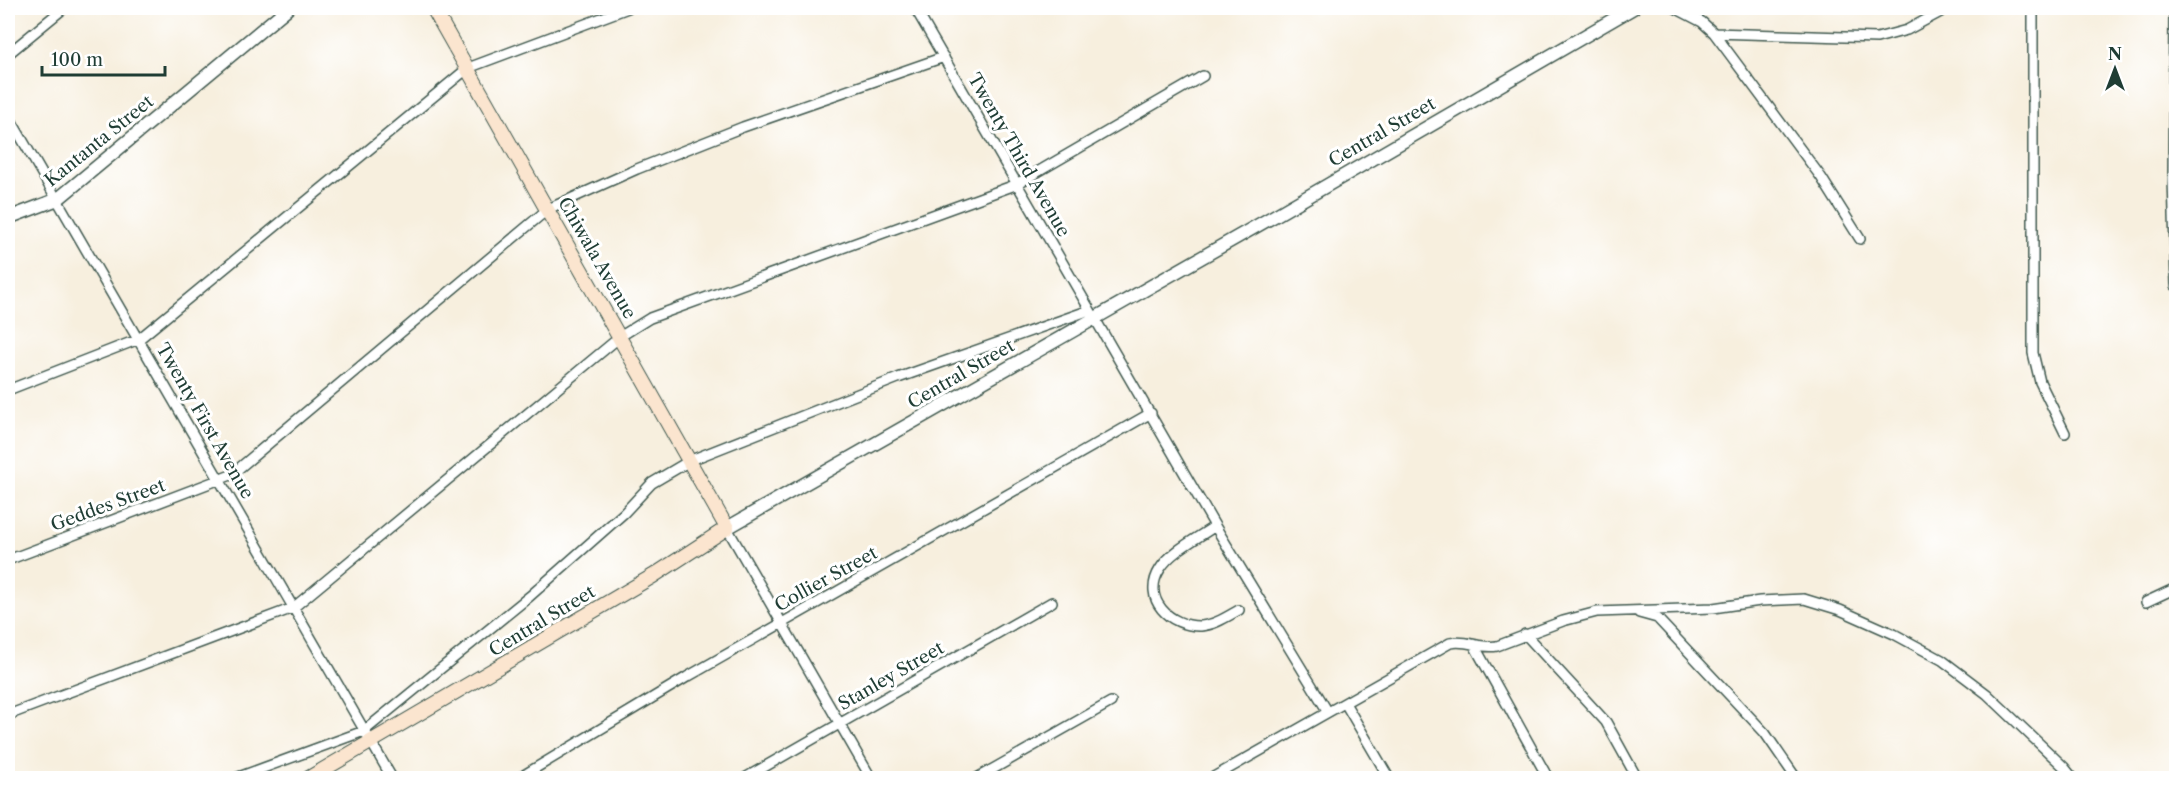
<svg xmlns="http://www.w3.org/2000/svg" width="2184" height="786" viewBox="0 0 2184 786" font-family="'Libre Caslon Text',serif">
<style>
.lines{fill:none;stroke-linecap:round;stroke-linejoin:round}
.minor-casing{stroke:#3f584e;stroke-width:12}
.tertiary-casing{stroke:#3f584e;stroke-width:15}
.secondary-casing{stroke:#3f584e;stroke-width:16}
.minor{stroke:#fff;stroke-width:9}
.tertiary{stroke:#fff;stroke-width:12}
.secondary{stroke:#fbe5cf;stroke-width:14}
.labels{text-anchor:middle;dominant-baseline:central;stroke-width:6;stroke-linejoin:round;paint-order:stroke}
.street-label{font-size:18px;fill:#1f3d34;stroke:#fff}
</style>
<rect width="100%" height="100%" fill="#fff"/>
<filter id="ink" filterUnits="userSpaceOnUse"><feTurbulence type="fractalNoise" baseFrequency=".0167" numOctaves="2"/><feDisplacementMap in="SourceGraphic" scale="12" xChannelSelector="R" yChannelSelector="G"/><feConvolveMatrix kernelMatrix="1 2 1 2 8 2 1 2 1" color-interpolation-filters="sRGB"/></filter>
<filter id="wash" filterUnits="userSpaceOnUse"><feTurbulence type="fractalNoise" baseFrequency=".008" numOctaves="4" result="noise"/><feDisplacementMap in="SourceGraphic" scale="24" xChannelSelector="R" yChannelSelector="G"/><feGaussianBlur stdDeviation="1.35" result="paint"/><feColorMatrix in="noise" values="0 0 0 0 0 0 0 0 0 0 0 0 0 0 0 0 0 1.4 0 .05"/><feComposite in="paint" operator="in"/></filter>
<g filter="url(#wash)">
<rect width="100%" height="100%" fill="#f7efde"/>
</g>
<g filter="url(#ink)">
<g class="lines">
<g class="minor-casing">
<path id="minor" d="M 915,8 L 1215,526 L 1328,712
M 1675,8 L 1702,22 L 1714,33 L 1821,177 L 1860,239
M 2033,8 L 2033,353 L 2040,382 L 2065,433
M 1714,33 L 1877,38 L 1907,30 L 1948,8
M 8,54 L 64,8
M 8,115 L 392,778
M 2176,176 L 2173,177 L 2176,286
M 2173,177 L 2174,8
M 8,390 L 139,339 L 468,68 L 628,8
M 1215,526 C 1198,538 1171,551 1160,569 C 1141,599 1170,627 1201,626 C 1215,625 1228,616 1239,610
M 727,528 L 871,778
M 8,560 L 231,475 L 548,209 L 637,169 L 743,127 L 944,57
M 2146,602 L 2176,588
M 1639,613 L 1657,618 L 1765,733 L 1796,778
M 1525,634 L 1606,722 L 1637,778
M 1474,645 L 1548,778
M 1345,703 L 1389,778
M 8,715 L 293,608 L 621,336 L 650,318 L 1015,185 L 1203,76
M 236,778 L 364,731 L 530,596 L 624,513 L 652,483 L 691,460 L 898,378 L 1090,310
M 519,778 L 687,677 L 1151,413
M 745,778 L 1052,602
M 977,778 L 1111,702
M 1212,778 L 1450,643 C 1467,639 1480,649 1497,646 L 1563,621 L 1597,612 L 1713,608 L 1760,601 L 1804,599 L 1840,610 L 1894,634 L 1942,660 L 1987,694 L 2064,767 L 2073,778"/>
</g>
<g class="tertiary-casing">
<path id="tertiary" d="M 8,218 L 58,199 L 288,8
M 727,528 L 1276,215 L 1633,8"/>
</g>
<g class="secondary-casing">
<path id="secondary" d="M 309,778 L 653,576 L 727,528 L 433,8"/>
</g>
<use href="#minor" class="minor"/>
<use href="#tertiary" class="tertiary"/>
<use href="#secondary" class="secondary"/>
</g>
</g>
<g class="labels">
<g class="street-label">
<text transform="translate(1382 132) rotate(-30)">Central Street</text>
<text transform="translate(99 141) rotate(-39)">Kantanta Street</text>
<text transform="translate(1019 155) rotate(60)">Twenty Third Avenue</text>
<text transform="translate(597 258) rotate(60)">Chiwala Avenue</text>
<text transform="translate(961 374) rotate(-30)">Central Street</text>
<text transform="translate(205 421) rotate(60)">Twenty First Avenue</text>
<text transform="translate(108 505) rotate(-20)">Geddes Street</text>
<text transform="translate(826 579) rotate(-29)">Collier Street</text>
<text transform="translate(542 621) rotate(-31)">Central Street</text>
<text transform="translate(891 676) rotate(-30)">Stanley Street</text>
</g>
</g>
<rect width="2184" height="786" fill="none" stroke="#fff" stroke-width="30"/>
<g transform="translate(2115 69)" stroke="#ffffff" stroke-width="4.5" paint-order="stroke">
<path d="M0-4.5L10 22L0 15L-10 22Z" fill="#1f3d34"/>
<text y="-9" font-size="16" font-weight="bold" text-anchor="middle" fill="#1f3d34">N</text>
</g>
<path d="M42 66v9h123v-9" fill="none" stroke="#1f3d34" stroke-width="3"/>
<text x="51" y="66" font-size="18" fill="#1f3d34" stroke="#ffffff" stroke-width="4.5" paint-order="stroke">100 m</text>
</svg>
